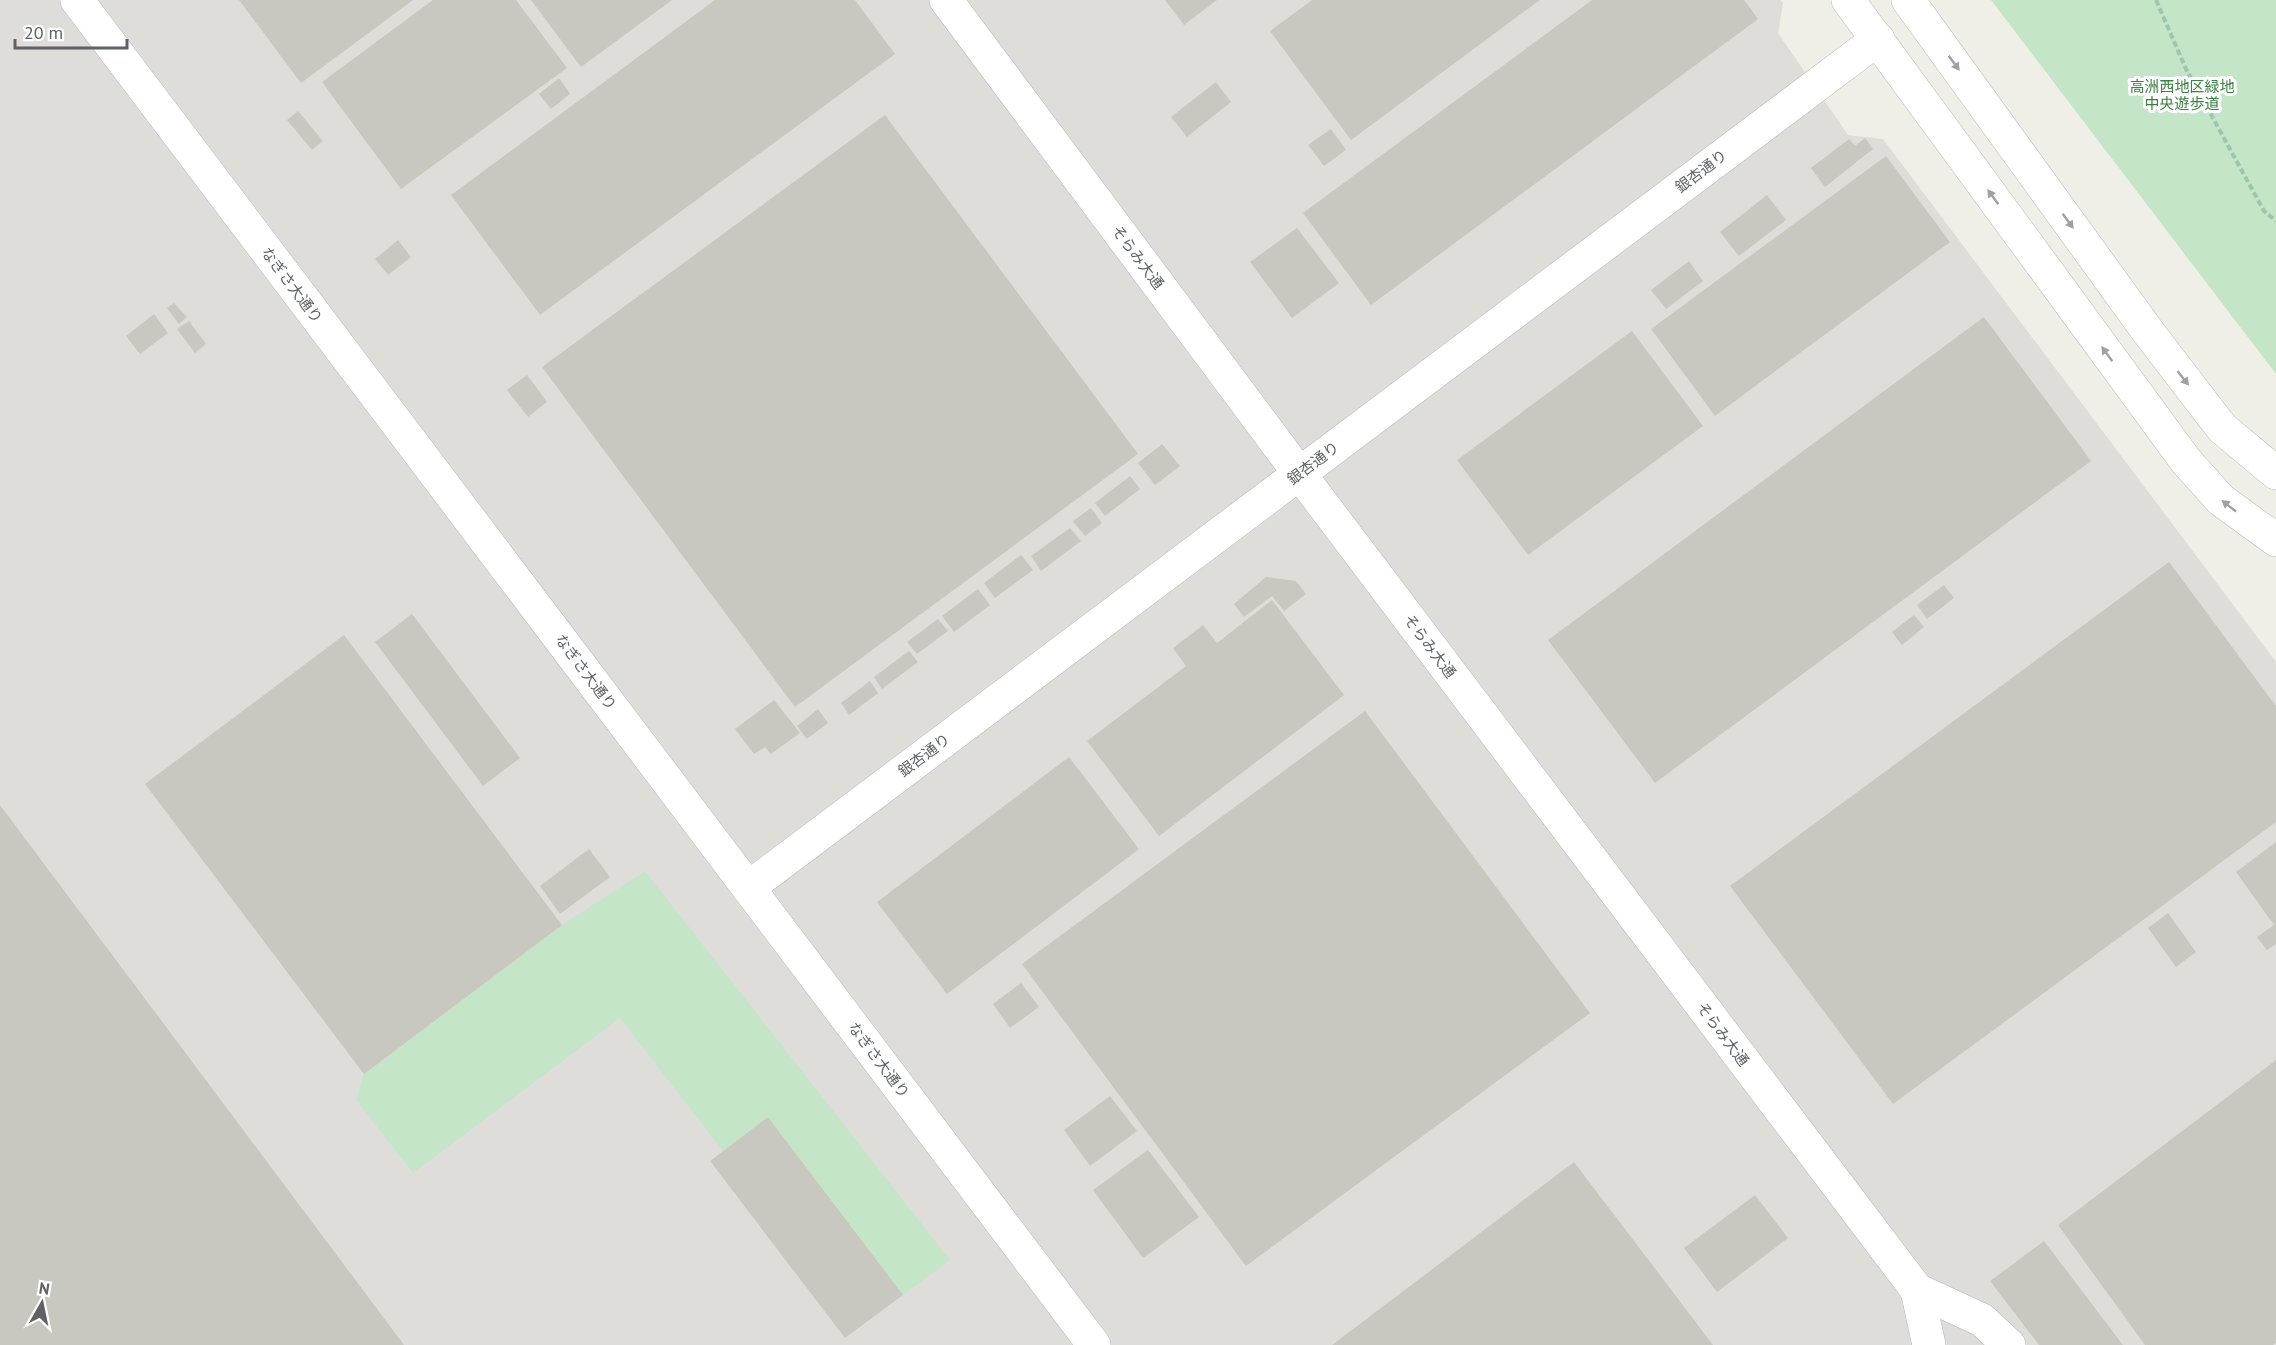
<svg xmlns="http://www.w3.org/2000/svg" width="2276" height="1345" viewBox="0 0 2276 1345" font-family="'PT Sans','Noto Sans JP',sans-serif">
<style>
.industrial{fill:#deddd9}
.green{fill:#c5e5c8}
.building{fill:#c8c8c1}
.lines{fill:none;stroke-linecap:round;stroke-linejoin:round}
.street-casing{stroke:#b4b6ba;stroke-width:34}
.secondary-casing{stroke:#b5b8bd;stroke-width:34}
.path{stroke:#9ec6ad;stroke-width:4;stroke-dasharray:6 3;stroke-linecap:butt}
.street{stroke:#fff;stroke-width:33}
.secondary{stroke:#fff;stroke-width:33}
.oneway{fill:#9ea0a3}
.labels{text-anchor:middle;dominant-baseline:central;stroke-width:6;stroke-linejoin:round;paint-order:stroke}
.park-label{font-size:15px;fill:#3b8144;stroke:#fff}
.street-label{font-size:15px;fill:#5e6166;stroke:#fff}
</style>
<rect width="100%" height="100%" fill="#efeee7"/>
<path class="industrial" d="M 0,0 L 1781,0 L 1783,3 L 1778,33 L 1848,135 L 1883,139 L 2276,662 L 2276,1345 L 0,1345 Z"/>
<path class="green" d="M 1991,0 L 2276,0 L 2276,374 Z
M 645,871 L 950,1260 L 903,1295 L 768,1117 L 723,1151 L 620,1018 L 413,1173 L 356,1100 L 364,1074 L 562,925 Z"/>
<path class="building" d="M 239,0 L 413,0 L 301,83 Z
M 433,0 L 516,0 L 567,68 L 401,189 L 322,82 Z
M 531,0 L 672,0 L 581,67 Z
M 715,0 L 855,0 L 895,54 L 540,315 L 451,195 Z
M 1165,0 L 1217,0 L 1184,25 Z
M 1312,0 L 1540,0 L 1351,140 L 1270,31 Z
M 1592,0 L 1744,0 L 1758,19 L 1371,305 L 1303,213 Z
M 559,78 L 570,94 L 551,109 L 539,94 Z
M 1216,82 L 1231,102 L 1187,137 L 1171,117 Z
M 298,111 L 323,141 L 312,150 L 287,120 Z
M 885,115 L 1138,454 L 795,707 L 542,367 Z
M 1331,129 L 1346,150 L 1324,166 L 1308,145 Z
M 1865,138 L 1873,149 L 1825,187 L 1811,168 L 1849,139 L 1855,146 Z
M 1886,156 L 1950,242 L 1715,416 L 1651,329 Z
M 1767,195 L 1786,220 L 1739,256 L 1720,232 Z
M 1297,228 L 1339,283 L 1292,318 L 1250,262 Z
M 398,240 L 411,257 L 388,275 L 375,259 Z
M 1689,261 L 1703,281 L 1666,309 L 1651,290 Z
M 174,303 L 187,317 L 179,324 L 167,308 Z
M 154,314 L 168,333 L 140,354 L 126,336 Z
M 1984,317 L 2091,461 L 1655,783 L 1548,640 Z
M 189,321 L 206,344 L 195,353 L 177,329 Z
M 1632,331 L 1703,426 L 1528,555 L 1457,460 Z
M 527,375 L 547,402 L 528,417 L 507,390 Z
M 1162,444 L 1180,466 L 1155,485 L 1138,463 Z
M 1130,476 L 1140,489 L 1105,516 L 1095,503 Z
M 1091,508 L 1102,523 L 1085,536 L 1073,521 Z
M 1070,528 L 1081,541 L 1041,571 L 1031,556 Z
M 1021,555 L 1033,570 L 995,598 L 984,583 Z
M 2169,562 L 2276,706 L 2276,822 L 1893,1104 L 1730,886 Z
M 1266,577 L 1296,581 L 1306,594 L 1284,611 L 1272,596 L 1244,617 L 1234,604 Z
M 1944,585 L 1954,598 L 1927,619 L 1917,605 Z
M 978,589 L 990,605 L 954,632 L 942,616 Z
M 1272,600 L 1344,695 L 1159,836 L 1087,741 L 1186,666 L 1173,648 L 1203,625 L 1217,643 Z
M 412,614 L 520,758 L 483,786 L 375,642 Z
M 1914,615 L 1924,627 L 1902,645 L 1892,632 Z
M 938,619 L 948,631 L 917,654 L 907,642 Z
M 344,635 L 562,925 L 364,1074 L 145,784 Z
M 909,651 L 918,662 L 882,689 L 874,677 Z
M 870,681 L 878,693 L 849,715 L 841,703 Z
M 774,700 L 800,733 L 771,754 L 765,747 L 754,754 L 735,729 Z
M 818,709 L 828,723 L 807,739 L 797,726 Z
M 1365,711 L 1590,1013 L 1246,1266 L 1022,964 Z
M 1069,757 L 1139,849 L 947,994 L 877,902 Z
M 0,805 L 404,1345 L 0,1345 Z
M 2276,842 L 2276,944 L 2267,950 L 2257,937 L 2274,925 L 2236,872 Z
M 589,849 L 610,877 L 560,914 L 540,886 Z
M 2168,913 L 2196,952 L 2176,967 L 2148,928 Z
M 1021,983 L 1039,1007 L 1010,1028 L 993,1004 Z
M 2276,1060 L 2276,1343 L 2273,1345 L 2145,1345 L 2058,1225 Z
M 1110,1096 L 1137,1131 L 1090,1166 L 1064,1130 Z
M 768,1117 L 903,1295 L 845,1338 L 710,1161 Z
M 1148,1150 L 1199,1217 L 1143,1258 L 1093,1190 Z
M 1574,1162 L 1713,1345 L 1332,1345 Z
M 1755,1195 L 1788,1238 L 1717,1292 L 1684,1248 Z
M 2044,1241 L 2123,1345 L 2039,1345 L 1990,1281 Z"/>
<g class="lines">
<g class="street-casing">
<path id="street" d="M 1917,1290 L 1982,1320 L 2009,1345
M 1917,1290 L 1929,1345"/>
</g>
<g class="secondary-casing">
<path id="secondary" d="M 77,0 L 1094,1345
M 946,0 L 1299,473 L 1917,1290
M 1848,0 L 2186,461 L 2221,500 L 2276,540
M 1908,0 L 2149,333 L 2222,428 L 2276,473
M 748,888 L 1878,39"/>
</g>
<path class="path" d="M 2156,0 L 2186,69 L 2264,211 L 2276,221"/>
<use href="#street" class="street"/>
<use href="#secondary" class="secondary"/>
</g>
<defs><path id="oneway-solid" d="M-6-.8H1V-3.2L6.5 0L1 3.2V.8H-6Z" transform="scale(1.5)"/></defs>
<g class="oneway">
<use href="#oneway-solid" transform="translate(1954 63) rotate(54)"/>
<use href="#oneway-solid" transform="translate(1993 197) rotate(-126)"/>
<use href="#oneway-solid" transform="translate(2068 221) rotate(54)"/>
<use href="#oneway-solid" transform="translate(2107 354) rotate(-126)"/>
<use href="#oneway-solid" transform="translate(2183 378) rotate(52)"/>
<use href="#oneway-solid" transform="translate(2229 506) rotate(-142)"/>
</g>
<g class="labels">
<g class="park-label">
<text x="2182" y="86">高洲西地区緑地<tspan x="2182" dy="17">中央遊歩道</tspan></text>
</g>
<g class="street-label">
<text transform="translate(1701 171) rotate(-37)">銀杏通り</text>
<text transform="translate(1138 257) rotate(53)">そらみ大通</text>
<text transform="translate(292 285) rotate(53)">なぎさ大通り</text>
<text transform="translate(1313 463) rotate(-37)">銀杏通り</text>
<text transform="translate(1430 646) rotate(53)">そらみ大通</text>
<text transform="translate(586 672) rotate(53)">なぎさ大通り</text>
<text transform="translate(924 755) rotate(-37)">銀杏通り</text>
<text transform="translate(1723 1034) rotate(53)">そらみ大通</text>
<text transform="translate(879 1060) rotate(53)">なぎさ大通り</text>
</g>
</g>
<g transform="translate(42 1303) rotate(9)" stroke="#ffffff" stroke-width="4.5" paint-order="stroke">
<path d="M0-4.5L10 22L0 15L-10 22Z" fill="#5e6166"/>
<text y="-9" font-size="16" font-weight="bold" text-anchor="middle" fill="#5e6166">N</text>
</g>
<path d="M15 39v9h112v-9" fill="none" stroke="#5e6166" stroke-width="3"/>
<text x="24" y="39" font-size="18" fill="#5e6166" stroke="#ffffff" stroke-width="4.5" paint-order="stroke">20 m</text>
</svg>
